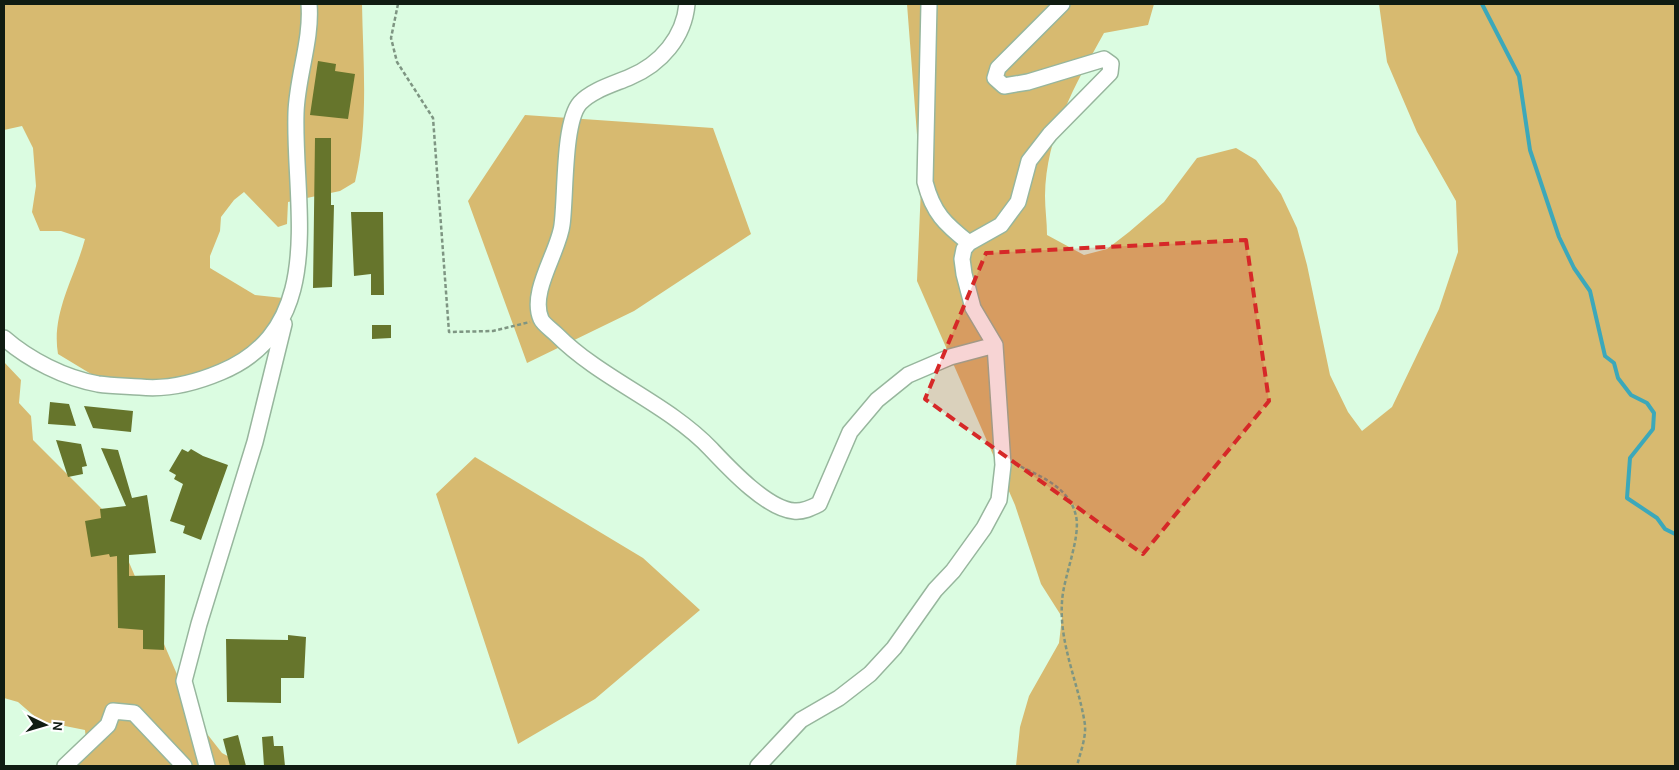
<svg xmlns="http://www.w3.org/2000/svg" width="1679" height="770" viewBox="0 0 1679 770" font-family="Karla,sans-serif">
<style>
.forest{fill:#d7ba70}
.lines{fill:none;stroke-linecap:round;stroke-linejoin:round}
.stream{stroke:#3ca8ba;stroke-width:4}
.building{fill:#66752c}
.minor-casing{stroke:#97b69d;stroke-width:18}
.path{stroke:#7e9582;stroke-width:2.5;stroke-dasharray:4 2.5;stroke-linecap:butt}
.minor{stroke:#fff;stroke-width:15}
.marked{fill:#d62828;fill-opacity:0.2;stroke:#d62828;stroke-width:4;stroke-dasharray:10 6;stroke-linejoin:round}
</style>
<rect width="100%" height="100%" fill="#dbfce1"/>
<path class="forest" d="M 4,4 L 362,4 C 363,63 369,123 355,182 L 340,191 L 288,202 L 287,224 L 278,227 L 244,192 L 234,200 L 221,217 L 220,231 L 210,256 L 210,268 L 255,295 L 283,298 L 283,306 L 258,341 L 240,355 L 198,374 L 156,381 L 96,377 L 58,354 C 51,313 75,277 85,239 L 61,231 L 40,231 L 32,212 L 36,186 L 33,148 L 22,126 L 4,130 Z
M 907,4 L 1154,4 L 1148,25 L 1104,33 C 1075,85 1046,135 1045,196 C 1045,209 1047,222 1047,235 L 1084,255 L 1107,249 L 1129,232 L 1164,202 L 1197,158 L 1236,148 L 1256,160 L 1281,194 L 1297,228 L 1307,265 L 1330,375 L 1348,412 L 1362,431 L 1392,407 L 1439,309 L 1458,252 L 1456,201 L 1417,132 L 1387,62 L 1379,4 L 1675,4 L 1675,766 L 1016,766 L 1020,727 L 1029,696 L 1059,643 L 1062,617 L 1041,584 L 1015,505 L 917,281 L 921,187 Z
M 525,115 L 713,128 L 751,234 L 634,311 L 527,363 L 468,201 Z
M 4,362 L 21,380 L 19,403 L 31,416 L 33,440 L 103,510 L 128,560 L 197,721 L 222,753 L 246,766 L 77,766 L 87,750 L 85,730 L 40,721 L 18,702 L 4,698 Z
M 475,457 L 643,558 L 700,610 L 595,699 L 518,744 L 436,494 Z"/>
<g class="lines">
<path class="stream" d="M 1482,4 L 1519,76 L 1530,150 L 1559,237 L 1574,268 L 1590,291 L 1605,356 L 1614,363 L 1618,378 L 1631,395 L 1647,403 L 1654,413 L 1653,429 L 1630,458 L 1627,498 L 1657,518 L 1665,529 L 1675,534"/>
</g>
<path class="building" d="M 318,61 L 336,64 L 335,71 L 355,74 L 348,119 L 310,115 Z
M 315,138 L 331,138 L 331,205 L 334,205 L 332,287 L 313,288 Z
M 351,212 L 383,212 L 384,295 L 371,295 L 371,274 L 354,276 Z
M 372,325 L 391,325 L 391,338 L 372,339 Z
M 50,402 L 69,404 L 76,426 L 48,424 Z
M 84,406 L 133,411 L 131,432 L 93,428 Z
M 56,440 L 81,444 L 87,466 L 82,467 L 83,474 L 68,477 Z
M 101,448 L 118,450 L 132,498 L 147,495 L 156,553 L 129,555 L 129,576 L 165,575 L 164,650 L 143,649 L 143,630 L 118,628 L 117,556 L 110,557 L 109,554 L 91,557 L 85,521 L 101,518 L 100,509 L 126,506 Z
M 182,449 L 188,452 L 191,449 L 203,456 L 228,465 L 201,540 L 183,533 L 185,526 L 170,521 L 183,484 L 174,479 L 176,475 L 169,471 Z
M 288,635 L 306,637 L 304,678 L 281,678 L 281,703 L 227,702 L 226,639 L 288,640 Z
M 238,735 L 246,766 L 230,766 L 223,739 Z
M 273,736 L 274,746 L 283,746 L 285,766 L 264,766 L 262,737 Z"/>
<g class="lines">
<g class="minor-casing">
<path id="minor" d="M 687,4 C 684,37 661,64 630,77 C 614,84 592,90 580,103 C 563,122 566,197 562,225 C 559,251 529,292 541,319 C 543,324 552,330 557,335 C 602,380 667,403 711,449 C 729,468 767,509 794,511 C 803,512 811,508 819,504 L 850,432 L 877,400 L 908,375 L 950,357 L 995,345
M 929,4 L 925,182 C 933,213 945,224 969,243
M 4,338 C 29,360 65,378 98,384 C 112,386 126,386 140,387 C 168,390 195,383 221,372 C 329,327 293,205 296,113 C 297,77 312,40 309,4
M 65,766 L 108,725 L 113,711 L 134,713 L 184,766
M 207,766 L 184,681 L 199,624 L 255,442 L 284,324
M 758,766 L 801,720 L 839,698 L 870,674 L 894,648 L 935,590 L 953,571 L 984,528 L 999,500 L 1003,465 L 995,345 L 973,308 L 964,274 L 962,259 L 964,249 L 969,243 L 1001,225 L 1018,202 L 1029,161 L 1050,134 L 1110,73 L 1111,64 L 1104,59 L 1028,82 L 1004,86 L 995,78 L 998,68 L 1062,4"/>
</g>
<path class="path" d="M 398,4 L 391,38 L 397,62 L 433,118 L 449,332 L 493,331 L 530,322
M 1015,464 C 1038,475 1070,487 1076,516 C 1081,538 1063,578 1062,602 C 1059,645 1079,684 1085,725 C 1086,739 1080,753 1077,766"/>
<use href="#minor" class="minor"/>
</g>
<path class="marked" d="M 1246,240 L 1269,401 L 1143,554 L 925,399 L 986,253 Z"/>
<rect width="1679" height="770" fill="none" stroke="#101c12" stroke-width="10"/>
<g transform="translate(45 725) rotate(95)" stroke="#ffffff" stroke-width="4" paint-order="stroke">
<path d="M0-4L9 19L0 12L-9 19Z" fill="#101c12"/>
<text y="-8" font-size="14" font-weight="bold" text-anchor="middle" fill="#101c12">N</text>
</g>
</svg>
